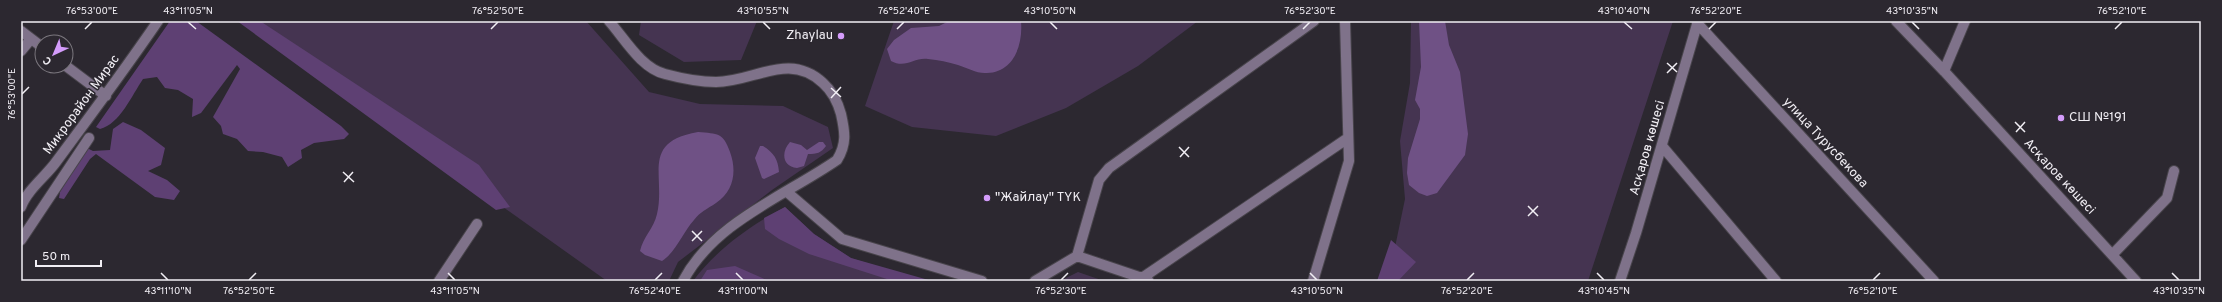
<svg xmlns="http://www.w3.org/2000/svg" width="2222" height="302" viewBox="0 0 2222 302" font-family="Overpass,sans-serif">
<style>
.green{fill:#453451}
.forest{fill:#5e4073}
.water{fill:#6f5185}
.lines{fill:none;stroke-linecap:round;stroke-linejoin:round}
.minor-casing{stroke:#48444b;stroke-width:12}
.minor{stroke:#7f728a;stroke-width:10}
.ticks{fill:none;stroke:#f1eef4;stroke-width:1.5}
.poi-dot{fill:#d49cfb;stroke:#2c2830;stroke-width:1.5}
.labels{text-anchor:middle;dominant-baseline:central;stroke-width:3;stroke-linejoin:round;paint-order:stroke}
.poi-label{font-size:13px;fill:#f1eef4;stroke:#2c2830;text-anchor:start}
.street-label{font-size:13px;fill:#f1eef4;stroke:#2c2830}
.neatline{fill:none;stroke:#f1eef4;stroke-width:1.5}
.ticks-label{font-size:10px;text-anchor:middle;fill:#f1eef4}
</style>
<rect width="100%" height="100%" fill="#2c2830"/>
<path class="green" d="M 242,21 L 586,21 L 649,92 L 700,104 L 783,106 L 828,127 L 833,148 L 772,190 L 678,262 L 669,281 L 607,281 Z
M 641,21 L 757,21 L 741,60 L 684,62 L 639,35 Z
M 894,21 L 1198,21 L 1138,66 L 1066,108 L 996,136 L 912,127 L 865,106 Z
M 1411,21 L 1673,21 L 1588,281 L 1388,281 L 1405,199 L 1400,141 L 1410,83 Z
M 785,207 L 814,234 L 851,258 L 923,281 L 693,281 C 717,249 750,226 785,207 Z
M 1078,272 L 1104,281 L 1060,281 Z"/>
<path class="forest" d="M 170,21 L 196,21 L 341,126 L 349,134 L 344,139 L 314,143 L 301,150 L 302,158 L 288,167 L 282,157 L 263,152 L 248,151 L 237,139 L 223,134 L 221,126 L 213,117 L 240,69 L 237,65 L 201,113 L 192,117 L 193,99 L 178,90 L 165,88 L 157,77 L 143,79 C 132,95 120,124 100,129 L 96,127 Z
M 237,21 L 260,21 L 479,165 L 510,207 L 496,210 Z
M 123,122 L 141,130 L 165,148 L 161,165 L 148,171 L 167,180 L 180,191 L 174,200 L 155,197 L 96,154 L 90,159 L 64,199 L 59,198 L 60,192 L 87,148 L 93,151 L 110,150 L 113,129 Z
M 785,207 L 814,234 L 851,258 L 932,281 L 893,281 L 809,254 L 779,239 L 765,229 L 764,218 Z
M 1391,240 L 1416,262 L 1398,281 L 1377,281 Z
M 735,266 L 769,281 L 700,281 L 707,270 Z"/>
<path class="water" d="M 949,21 L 1021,21 C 1023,43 1015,72 987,73 C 977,74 968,68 958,65 C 948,62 939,60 928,59 C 914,57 906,69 891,61 L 887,49 L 894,40 L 911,28 L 939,26 Z
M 1419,21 L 1445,21 L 1449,45 L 1460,72 L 1468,134 L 1465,155 L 1437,193 L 1427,196 L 1419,193 L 1409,185 L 1407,173 L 1408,158 L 1420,119 L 1420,109 L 1415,100 L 1421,67 Z
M 698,132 C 718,134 723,132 730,152 C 737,171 734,191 716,203 C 707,209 700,212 694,220 C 683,232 676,252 662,261 L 645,255 L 640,251 C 643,237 654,228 657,214 C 666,176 640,142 698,132 Z
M 790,142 L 801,145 L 807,150 L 819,142 L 823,142 L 826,146 C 821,153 817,154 808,154 L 804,166 L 797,168 C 782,166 781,152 790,142 Z
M 760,146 L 763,146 C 774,153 778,159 779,172 L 764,179 L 762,178 L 755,158 Z"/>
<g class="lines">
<g class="minor-casing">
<path id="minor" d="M 609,21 C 625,39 641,68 665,74 C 680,78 701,82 716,82 C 754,82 789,51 823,83 C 832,91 838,103 841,114 C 845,132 847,144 837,160 C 785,196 714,222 683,281
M 1896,21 L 1944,71 L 2136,281
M 1697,23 L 1934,281
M 21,31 L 42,47
M 21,51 L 31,39
M 66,66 L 106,96
M 1944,71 L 1965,21
M 1662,146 L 1776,281
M 787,192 L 842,239 L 982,281
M 21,207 C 27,190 46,176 56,162 C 91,115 125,69 158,21
M 21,240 L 89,138
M 2113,254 L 2167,198 L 2174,171
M 1077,256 L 1099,180 L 1109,168 L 1314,21
M 1142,278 L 1348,138
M 439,281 L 477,224
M 1035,281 L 1077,256 L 1148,280
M 1313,281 L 1349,161 L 1345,21
M 1620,281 L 1636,233 L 1698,21"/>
</g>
<use href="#minor" class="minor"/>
</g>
<path class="ticks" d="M 188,22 L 196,29M 763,22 L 770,29M 1050,22 L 1057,29M 1624,22 L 1632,29M 1912,22 L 1919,29M 85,29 L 92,22M 491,29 L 498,22M 897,29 L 904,22M 1303,29 L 1310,22M 1709,29 L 1716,22M 2115,29 L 2122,22M 1667,63 L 1677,72M 1667,73 L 1677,63M 831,88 L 841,97M 22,94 L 29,87M 831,98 L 841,87M 2015,122 L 2025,132M 2016,132 L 2025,122M 1179,147 L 1189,157M 1180,157 L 1189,147M 343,172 L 354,182M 344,182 L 353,172M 1528,206 L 1538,216M 1528,216 L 1538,206M 692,231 L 702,241M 692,241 L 702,231M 161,273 L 168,280M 448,273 L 455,280M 736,273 L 743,280M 1310,273 L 1317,280M 1597,273 L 1604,280M 2172,273 L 2179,280M 249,280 L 256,273M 655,280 L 662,273M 1061,280 L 1068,273M 1467,280 L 1474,273M 1873,280 L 1880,273"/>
<g class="poi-dot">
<circle cx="841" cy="36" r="4"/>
<circle cx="2061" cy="118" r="4"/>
<circle cx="987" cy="198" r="4"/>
</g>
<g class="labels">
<g class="poi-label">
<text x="833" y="36" text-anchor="end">Zhaylau</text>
<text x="2069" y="118">СШ №191</text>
<text x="995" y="198">"Жайлау" ТҮК</text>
</g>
<g class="street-label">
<text transform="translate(82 105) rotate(-54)">Микрорайон Мирас</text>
<text transform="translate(1825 143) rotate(47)">улица Турусбекова</text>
<text transform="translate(1648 148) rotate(-74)">Асқаров көшесі</text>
<text transform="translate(2059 177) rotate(47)">Асқаров көшесі</text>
</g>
</g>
<rect width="2222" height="302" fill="none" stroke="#2c2830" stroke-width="44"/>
<g transform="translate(54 54) rotate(224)"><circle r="19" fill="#2c2830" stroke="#7b777e"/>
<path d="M0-3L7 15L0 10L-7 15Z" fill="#d49cfb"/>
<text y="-6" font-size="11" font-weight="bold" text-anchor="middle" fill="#f1eef4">С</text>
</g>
<path d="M36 260v6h65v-6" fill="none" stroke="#f1eef4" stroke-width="2"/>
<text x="42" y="260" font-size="12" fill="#f1eef4" stroke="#2c2830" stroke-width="3" paint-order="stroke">50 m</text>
<rect x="22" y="22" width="2178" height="258" class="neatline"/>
<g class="ticks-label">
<text x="92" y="14">76°53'00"E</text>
<text x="188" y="14">43°11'05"N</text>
<text x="498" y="14">76°52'50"E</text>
<text x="763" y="14">43°10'55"N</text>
<text x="904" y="14">76°52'40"E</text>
<text x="1050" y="14">43°10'50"N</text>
<text x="1310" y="14">76°52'30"E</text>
<text x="1624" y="14">43°10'40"N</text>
<text x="1716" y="14">76°52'20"E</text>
<text x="1912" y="14">43°10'35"N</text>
<text x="2122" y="14">76°52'10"E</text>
<text transform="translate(11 94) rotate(-90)" y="4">76°53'00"E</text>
<text x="168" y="294">43°11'10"N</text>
<text x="249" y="294">76°52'50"E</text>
<text x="455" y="294">43°11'05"N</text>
<text x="655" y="294">76°52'40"E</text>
<text x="743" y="294">43°11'00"N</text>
<text x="1061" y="294">76°52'30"E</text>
<text x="1317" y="294">43°10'50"N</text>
<text x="1467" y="294">76°52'20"E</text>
<text x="1604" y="294">43°10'45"N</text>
<text x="1873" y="294">76°52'10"E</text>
<text x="2179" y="294">43°10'35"N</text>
</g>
</svg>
